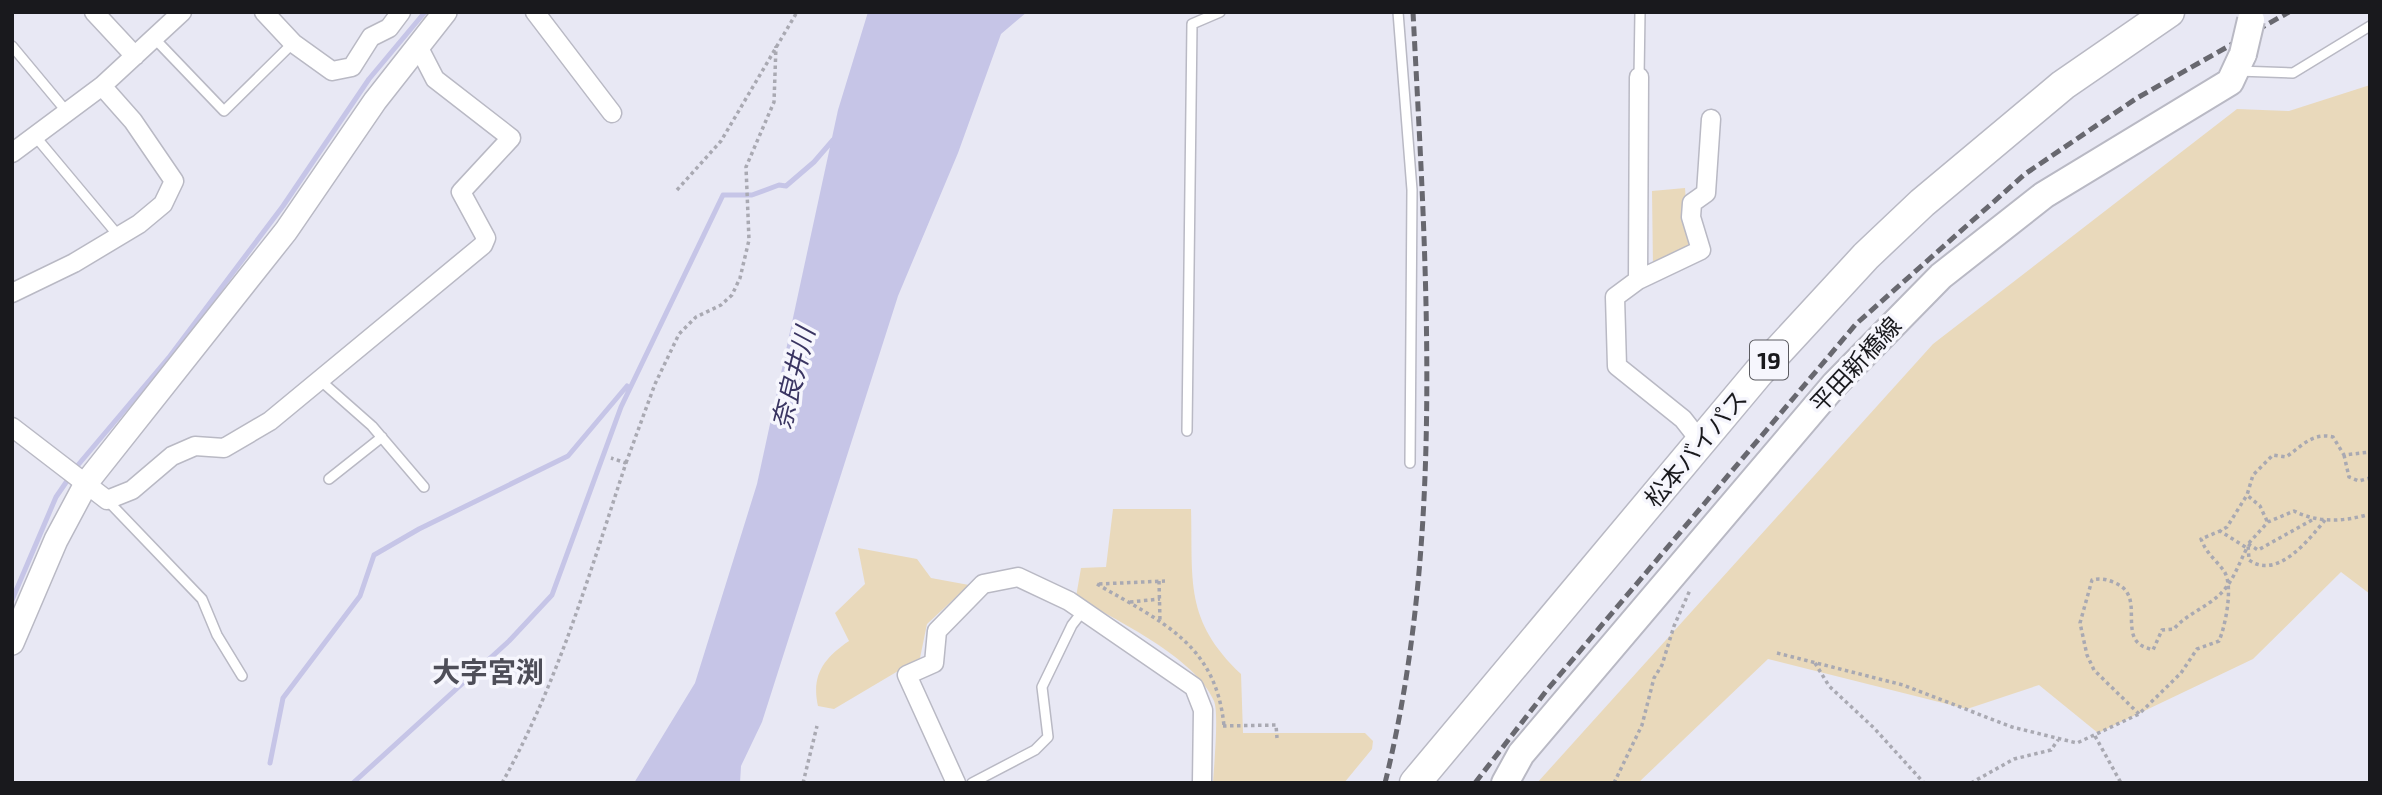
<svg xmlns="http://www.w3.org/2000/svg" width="2382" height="795" viewBox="0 0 2382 795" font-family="'Exo 2','Noto Sans JP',sans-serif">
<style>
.green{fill:#e9d9bb}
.water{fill:#c6c5e7}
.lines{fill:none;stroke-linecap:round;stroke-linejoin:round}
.stream{stroke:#c6c5e7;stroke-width:5}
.service-casing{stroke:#b9b9c4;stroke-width:12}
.minor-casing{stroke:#b9b9c4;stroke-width:21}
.tertiary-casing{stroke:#b9b9c4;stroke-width:26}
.secondary-casing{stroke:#b9b9c4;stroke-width:30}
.trunk-casing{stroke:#b9b9c4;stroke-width:33}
.path{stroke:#a9a9b2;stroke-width:3.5;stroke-dasharray:3.5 3.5;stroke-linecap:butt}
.service{stroke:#fff;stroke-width:9}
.minor{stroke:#fff;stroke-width:18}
.tertiary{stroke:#fff;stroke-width:23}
.secondary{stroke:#fff;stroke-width:26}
.trunk{stroke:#fff;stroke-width:30}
.rail{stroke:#68686f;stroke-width:5;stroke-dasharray:10 5;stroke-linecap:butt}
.secondary-bridge-casing{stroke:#b9b9c4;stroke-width:30;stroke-linecap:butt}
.secondary-bridge{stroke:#fff;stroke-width:26}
.labels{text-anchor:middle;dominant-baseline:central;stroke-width:7;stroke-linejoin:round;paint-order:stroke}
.shield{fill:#f6f6fd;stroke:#5b5b60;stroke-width:2}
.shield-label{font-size:23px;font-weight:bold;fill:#19191d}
.street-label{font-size:24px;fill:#19191d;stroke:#f6f6fd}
.water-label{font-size:26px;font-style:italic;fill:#3a3562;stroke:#f6f6fd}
.quarter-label{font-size:28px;font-weight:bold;fill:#4e4e58;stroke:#f6f6fd}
</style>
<rect width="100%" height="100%" fill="#e8e8f4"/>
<path class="green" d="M 2370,85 L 2370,594 L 2341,572 L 2253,659 L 2098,733 L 2039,685 L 1967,709 L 1768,659 L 1638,783 L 1537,783 L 1933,344 L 2237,109 L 2289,111 Z
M 1685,188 L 1689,248 L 1653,267 L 1652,191 Z
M 1113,509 L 1191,509 C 1193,581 1184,620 1241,674 L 1243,733 L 1365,733 L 1373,741 L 1372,749 L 1344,783 L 1213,783 C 1214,766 1219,713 1214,701 C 1196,658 1116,620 1076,597 L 1081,568 L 1106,567 Z
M 858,548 L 917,559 L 931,578 L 969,585 L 927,624 L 920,658 L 834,709 L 818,706 C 811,675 824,658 849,641 L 835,613 L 865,584 Z"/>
<path class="water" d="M 868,12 L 1027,12 L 1001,34 L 958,153 L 898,296 L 762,722 L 741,766 L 740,783 L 634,783 L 695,683 L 757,484 L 838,110 Z"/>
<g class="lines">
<path class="stream" d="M 12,600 L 56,497 L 78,465 L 170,356 L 283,206 L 369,79 L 425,12
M 270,763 L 283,698 L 360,596 L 374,555 L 419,529 L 568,456 L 627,386
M 353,783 L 509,641 L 552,595 L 621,407 L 723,195 L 752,195 L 779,185 L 786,186 L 814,162 L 833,140"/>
<g class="service-casing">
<path id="service" d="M 1398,12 L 1412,190 L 1410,463
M 154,38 L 224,111 L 293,43
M 12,46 L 67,112
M 2238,71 L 2293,73 L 2370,26
M 1639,77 L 1640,12
M 35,136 L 117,234
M 321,381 L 372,426 L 424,487
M 1187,431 L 1192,24 L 1220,12
M 329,479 L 382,437
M 107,500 L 202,599 L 217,635 L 242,676
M 972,783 L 1035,750 L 1048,737 L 1042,687 L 1072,625 L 1083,611"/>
</g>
<g class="minor-casing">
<path id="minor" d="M 94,12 L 135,56
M 264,12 L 293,43 L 332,71 L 352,67 L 371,37 L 389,28 L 401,12
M 535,12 L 612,113
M 1639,77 L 1638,280 L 1615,297 L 1617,366 L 1683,419 L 1701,442
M 12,153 L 102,86 L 182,12
M 1638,280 L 1701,250 L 1691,217 L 1692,203 L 1706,193 L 1711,119
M 12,293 L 74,263 L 139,224 L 163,204 L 174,181 L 133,121 L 102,86
M 12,427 L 107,500 L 132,490 L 172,456 L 195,446 L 224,448 L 270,421 L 483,245 L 486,238 L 461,192 L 511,138 L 435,79 L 418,46
M 956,783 L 907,675 L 934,663 L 937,631 L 983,584 L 1018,577 L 1069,601 L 1194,687 L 1203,710 L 1202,783"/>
</g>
<g class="tertiary-casing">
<path id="tertiary" d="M 12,643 L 56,540 L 87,482 L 286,231 L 375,101 L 445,12"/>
</g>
<g class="secondary-casing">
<path id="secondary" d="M 1505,783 L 1521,754 L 1835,384 L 1941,276 L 2044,195 L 2230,82 L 2243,54"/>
</g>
<g class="trunk-casing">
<path id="trunk" d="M 1415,783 L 1759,372 L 1866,256 L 1922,203 L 2063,85 L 2169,12"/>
</g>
<path class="path" d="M 677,190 L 721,141 L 797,12
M 2344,455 L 2349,477 L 2359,481 L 2370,478
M 626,463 L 655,384 L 679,334 L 696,317 L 721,305 L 732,295 L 740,278 L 749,240 L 746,167 L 774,102 L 776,46
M 2325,520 C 2308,541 2277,580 2249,560 L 2248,544 L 2268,522 L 2294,511 C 2318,523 2343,522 2370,514
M 2267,521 L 2260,506 L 2247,495 L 2253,475 L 2273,455 L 2286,457 C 2301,447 2312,432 2333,437 L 2344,455 L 2370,452
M 2248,544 L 2258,550 L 2312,520
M 1159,581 L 1160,621
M 1097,584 C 1161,622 1216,643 1224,726
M 1099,584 L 1165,581
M 1130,602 L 1160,599
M 1777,653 L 1903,685 L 2012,727 L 2077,743 L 2139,714 L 2181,673 L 2197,649 L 2219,641 C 2225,627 2234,586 2224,571 C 2216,560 2206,553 2201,539 L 2220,531
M 1815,663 L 1829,686 L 1874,728 L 1924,783
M 2139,714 L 2094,670 L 2087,655 L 2080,623 L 2092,580 C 2099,578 2106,579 2113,582 C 2139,592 2128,614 2133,634 C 2136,645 2144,647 2153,650 L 2162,630 L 2174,629 C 2184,616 2205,608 2218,596 C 2233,583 2238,565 2247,548 L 2220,531 L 2227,527 L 2247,495
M 1223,726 L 1276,725 L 1277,738
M 2095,736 L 2121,783
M 502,783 C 558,683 590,572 626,463 L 611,458
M 803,783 L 817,726
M 1614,783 L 1642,725 L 1654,678 L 1662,665 L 1674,626 L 1690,590
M 1971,783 L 2014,759 L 2051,750 L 2058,740"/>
<use href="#service" class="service"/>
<use href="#minor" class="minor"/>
<use href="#tertiary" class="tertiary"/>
<use href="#secondary" class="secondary"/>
<use href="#trunk" class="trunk"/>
<path class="rail" d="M 1385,783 C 1446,536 1426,264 1413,12
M 1475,783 L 1547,690 L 1856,324 L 2025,174 L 2137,98 L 2289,12"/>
<g class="secondary-bridge-casing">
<path id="secondary-bridge" d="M 2243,54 L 2251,20"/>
</g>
<use href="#secondary-bridge" class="secondary-bridge"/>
</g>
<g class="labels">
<rect class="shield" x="1750" y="340.5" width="38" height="39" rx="5"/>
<g class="shield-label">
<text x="1769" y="360">19</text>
</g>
<g class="street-label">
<text transform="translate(1855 364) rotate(-47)">平田新橋線</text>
<text transform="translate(1695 448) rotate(-50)">松本バイパス</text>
</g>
<g class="water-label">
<text transform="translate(792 378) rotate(-76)">奈良井川</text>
</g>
<g class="quarter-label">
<text x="488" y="671">大字宮渕</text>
</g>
</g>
<rect width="2382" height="795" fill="none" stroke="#19191d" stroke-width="28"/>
</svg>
